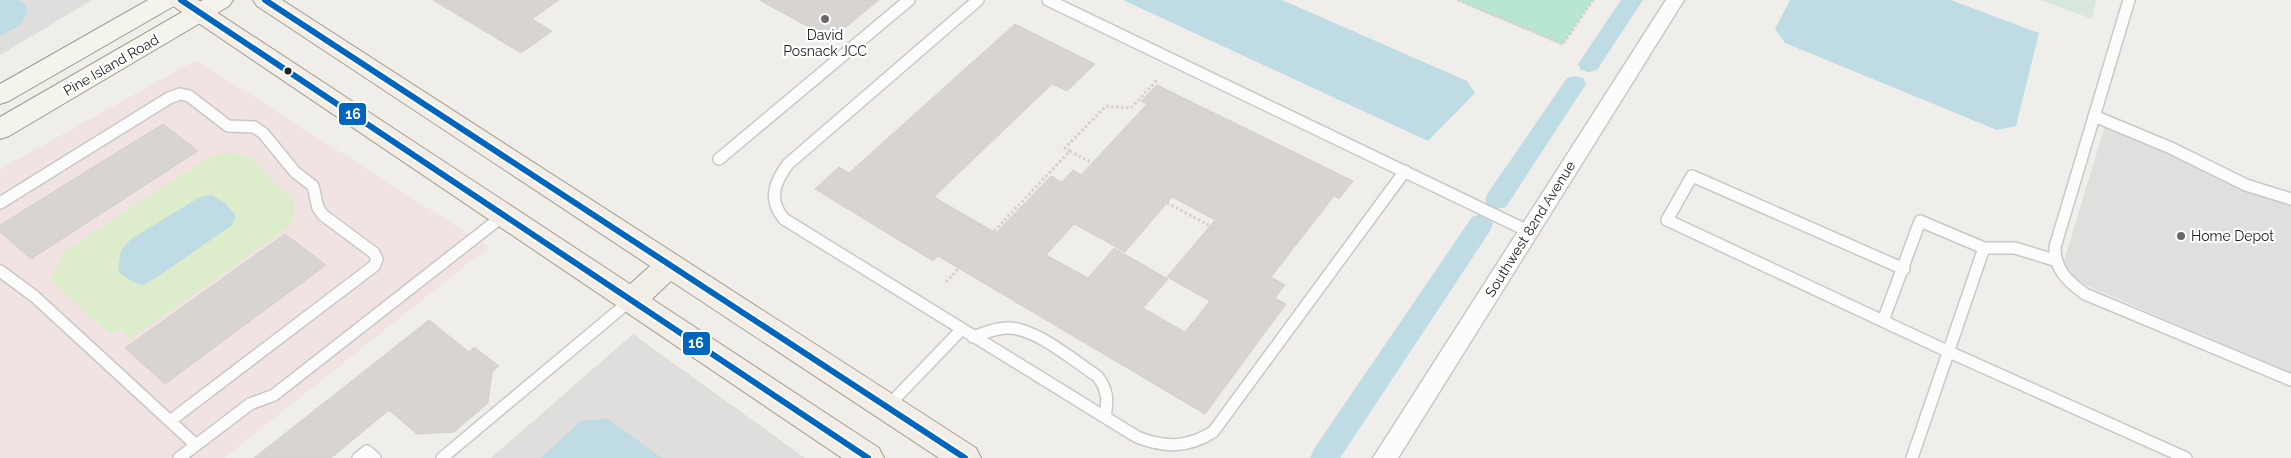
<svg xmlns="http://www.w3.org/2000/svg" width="2291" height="458" viewBox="0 0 2291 458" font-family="Raleway,sans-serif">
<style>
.residential{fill:#dfdedc}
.commercial{fill:#f1e3e1}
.grass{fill:#ddeccb}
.wetland{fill:#d9e6de}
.pitch{fill:#b7e6d2}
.parking{fill:#e0dfde}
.water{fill:#bfdbe3}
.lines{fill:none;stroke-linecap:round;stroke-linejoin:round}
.canal{fill:#bfdbe3;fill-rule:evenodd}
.building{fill:#d7d4d2;stroke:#d3d0cc;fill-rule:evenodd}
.service-casing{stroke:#c9c8c7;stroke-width:14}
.minor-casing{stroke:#c9c8c7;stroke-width:3}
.secondary-casing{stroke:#999a82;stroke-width:2}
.primary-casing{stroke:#a79c86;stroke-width:2}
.path{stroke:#dccecd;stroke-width:3;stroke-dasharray:2.5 2.5;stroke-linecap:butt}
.service{stroke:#fdfcfc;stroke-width:11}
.minor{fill:#fdfcfc;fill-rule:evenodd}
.secondary{fill:#f4f4ed;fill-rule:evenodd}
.primary{fill:#f3ede7;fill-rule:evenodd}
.bus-1-casing{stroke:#fff;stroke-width:10}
.bus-1{stroke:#0065bd;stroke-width:6}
.poi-dot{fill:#6a6968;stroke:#fff;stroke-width:2}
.bus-dot{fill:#222;stroke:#fff;stroke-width:2}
.labels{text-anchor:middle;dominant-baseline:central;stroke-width:4.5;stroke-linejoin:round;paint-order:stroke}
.poi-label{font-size:14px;fill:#222;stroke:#fff}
.street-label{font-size:14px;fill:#222;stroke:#fff}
.line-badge{stroke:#fff;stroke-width:2}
.badge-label{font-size:14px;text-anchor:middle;font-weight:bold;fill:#fff}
</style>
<rect width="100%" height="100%" fill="#f0eeeb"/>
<path class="residential" d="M 0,0 L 92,0 L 0,55 Z
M 633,334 L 805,458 L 491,458 Z"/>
<path class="commercial" d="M 196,60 L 489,247 L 224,458 L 0,458 L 0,169 Z"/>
<path class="grass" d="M 228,153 L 251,157 L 276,185 L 289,195 L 294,202 L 294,214 L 291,223 L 284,230 L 130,339 L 120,329 L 111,335 L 50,280 L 64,251 L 209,157 Z"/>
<path class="wetland" d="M 2040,0 L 2096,0 L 2092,19 Z"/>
<path class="pitch" d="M 1456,0 L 1593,0 L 1562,45 Z"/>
<path class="parking" d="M 2105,126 L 2291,198 L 2291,373 L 2060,274 Z"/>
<path class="water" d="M 0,0 L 18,0 L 26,5 L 27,14 L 19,26 L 0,36 Z
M 1123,0 L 1282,0 L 1467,81 L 1475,93 L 1428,141 Z
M 1790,0 L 1951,0 L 2039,33 L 2016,126 L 1997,130 L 1785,43 L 1775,29 Z
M 211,195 L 226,204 L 236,216 L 232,225 L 156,278 L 142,285 L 133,282 L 118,272 L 121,250 L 131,239 L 200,197 Z
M 608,419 L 662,458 L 541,458 L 581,421 Z"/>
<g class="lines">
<path class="canal" d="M 1621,0 L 1643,0 L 1597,70 L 1589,72 L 1581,70 L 1578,64 Z
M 1575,76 L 1583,78 L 1586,84 L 1506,207 L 1497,209 L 1488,207 L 1485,200 L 1488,193 L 1567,78 Z
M 1481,214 L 1490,217 L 1493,224 L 1490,231 L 1340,458 L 1310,458 L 1314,449 L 1472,217 Z"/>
</g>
<path class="building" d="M 433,0 L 559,0 L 532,19 L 552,31 L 521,53 Z
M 759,0 L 879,0 L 831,39 Z
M 1015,24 L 1095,64 L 1067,91 L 1052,84 L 934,197 L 996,233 L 1051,176 L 1062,182 L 1073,170 L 1081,175 L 1147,104 L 1141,101 L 1157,85 L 1353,181 L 1339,199 L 1334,196 L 1271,277 L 1285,285 L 1275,298 L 1286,304 L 1205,414 L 938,256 L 933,261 L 815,189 L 839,167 L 849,173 ZM 1172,197 L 1215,220 L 1167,277 L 1210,301 L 1185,332 L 1143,308 L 1168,279 L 1114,248 L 1088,278 L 1046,255 L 1074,224 L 1125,252 Z
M 163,124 L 198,151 L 31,259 L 0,232 L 0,225 Z
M 285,234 L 326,265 L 165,384 L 125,348 Z
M 429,320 L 469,352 L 474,347 L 499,366 L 492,372 L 488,403 L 454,432 L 417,434 L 389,410 L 331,458 L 254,458 Z"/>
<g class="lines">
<g class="service-casing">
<path id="service" d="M 978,0 L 788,164 C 774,183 768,200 784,219 L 1137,437 C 1165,448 1187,448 1213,432 L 1405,171
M 1048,0 L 1528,231
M 2129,0 L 2055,247 C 2055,270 2067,281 2085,294 L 2291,380
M 2094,116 L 2171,148 L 2246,185 L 2291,199
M 719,159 L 909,0
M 0,203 L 169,98 L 180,94 L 189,96 L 228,126 L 254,127 L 263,133 L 295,172 L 313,186 L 318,208 L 323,215 L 374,253 L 377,259 L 374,266 L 170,421
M 1904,269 L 1692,176 L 1667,220 L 1947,351 L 2186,458
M 0,271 L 34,296 L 196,445
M 1883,321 L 1920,221 L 1984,248
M 973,337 C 984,333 995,328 1007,328 C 1035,327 1074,361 1097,376 C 1108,389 1108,401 1105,417
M 887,407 L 961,330
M 179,458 L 250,404 L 274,395 L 504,215
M 358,458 L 367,451 L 375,458
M 442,458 L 631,300
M 1912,458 L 1984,248 L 2015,248 L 2054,260"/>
</g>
<g class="minor-casing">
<path id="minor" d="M 1666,0 L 1684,0 L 1398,458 L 1373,458 Z"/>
</g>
<g class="secondary-casing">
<path id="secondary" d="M 148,0 L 178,0 L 174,6 L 9,101 L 0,104 L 0,84 Z
M 203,0 L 233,0 L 229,6 L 9,136 L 0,139 L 0,117 Z"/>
</g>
<g class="primary-casing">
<path id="primary" d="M 169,0 L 198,0 L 630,284 L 650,266 L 257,6 L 253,0 L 282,0 L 976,448 L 981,458 L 939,458 L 671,281 L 652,299 L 879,448 L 884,458 L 842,458 L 173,6 Z"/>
</g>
<path class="path" d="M 1458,0 L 1563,44 L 1593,0
M 1070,151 L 1255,250 L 1244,263
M 946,282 L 1070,151 L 1065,148 L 1106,106 L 1131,108 L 1158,79"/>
<use href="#service" class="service"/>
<use href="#minor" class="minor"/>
<use href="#secondary" class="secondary"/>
<use href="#primary" class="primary"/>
<g class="bus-1-casing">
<path id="bus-1" d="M 181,0 L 868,458
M 265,0 L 965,458"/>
</g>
<use href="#bus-1" class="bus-1"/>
</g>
<g class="poi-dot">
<circle cx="825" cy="19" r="5"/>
<circle cx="2181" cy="236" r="5"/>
</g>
<circle class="bus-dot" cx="288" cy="71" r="4.5"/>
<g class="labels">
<g class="poi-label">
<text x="825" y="35">David<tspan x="825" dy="16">Posnack JCC</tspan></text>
<text x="2191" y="236" text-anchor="start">Home Depot</text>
</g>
<g class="street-label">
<text transform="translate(111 65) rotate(-30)">Pine Island Road</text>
<text transform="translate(1530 229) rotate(-58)">Southwest 82nd Avenue</text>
</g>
</g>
<g class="line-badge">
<rect x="338" y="102" width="29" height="24" rx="5" fill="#0065bd"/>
<rect x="682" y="331" width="29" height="25" rx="5" fill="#0065bd"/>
</g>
<g class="badge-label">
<text x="353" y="119">16</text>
<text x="696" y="348">16</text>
</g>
</svg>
